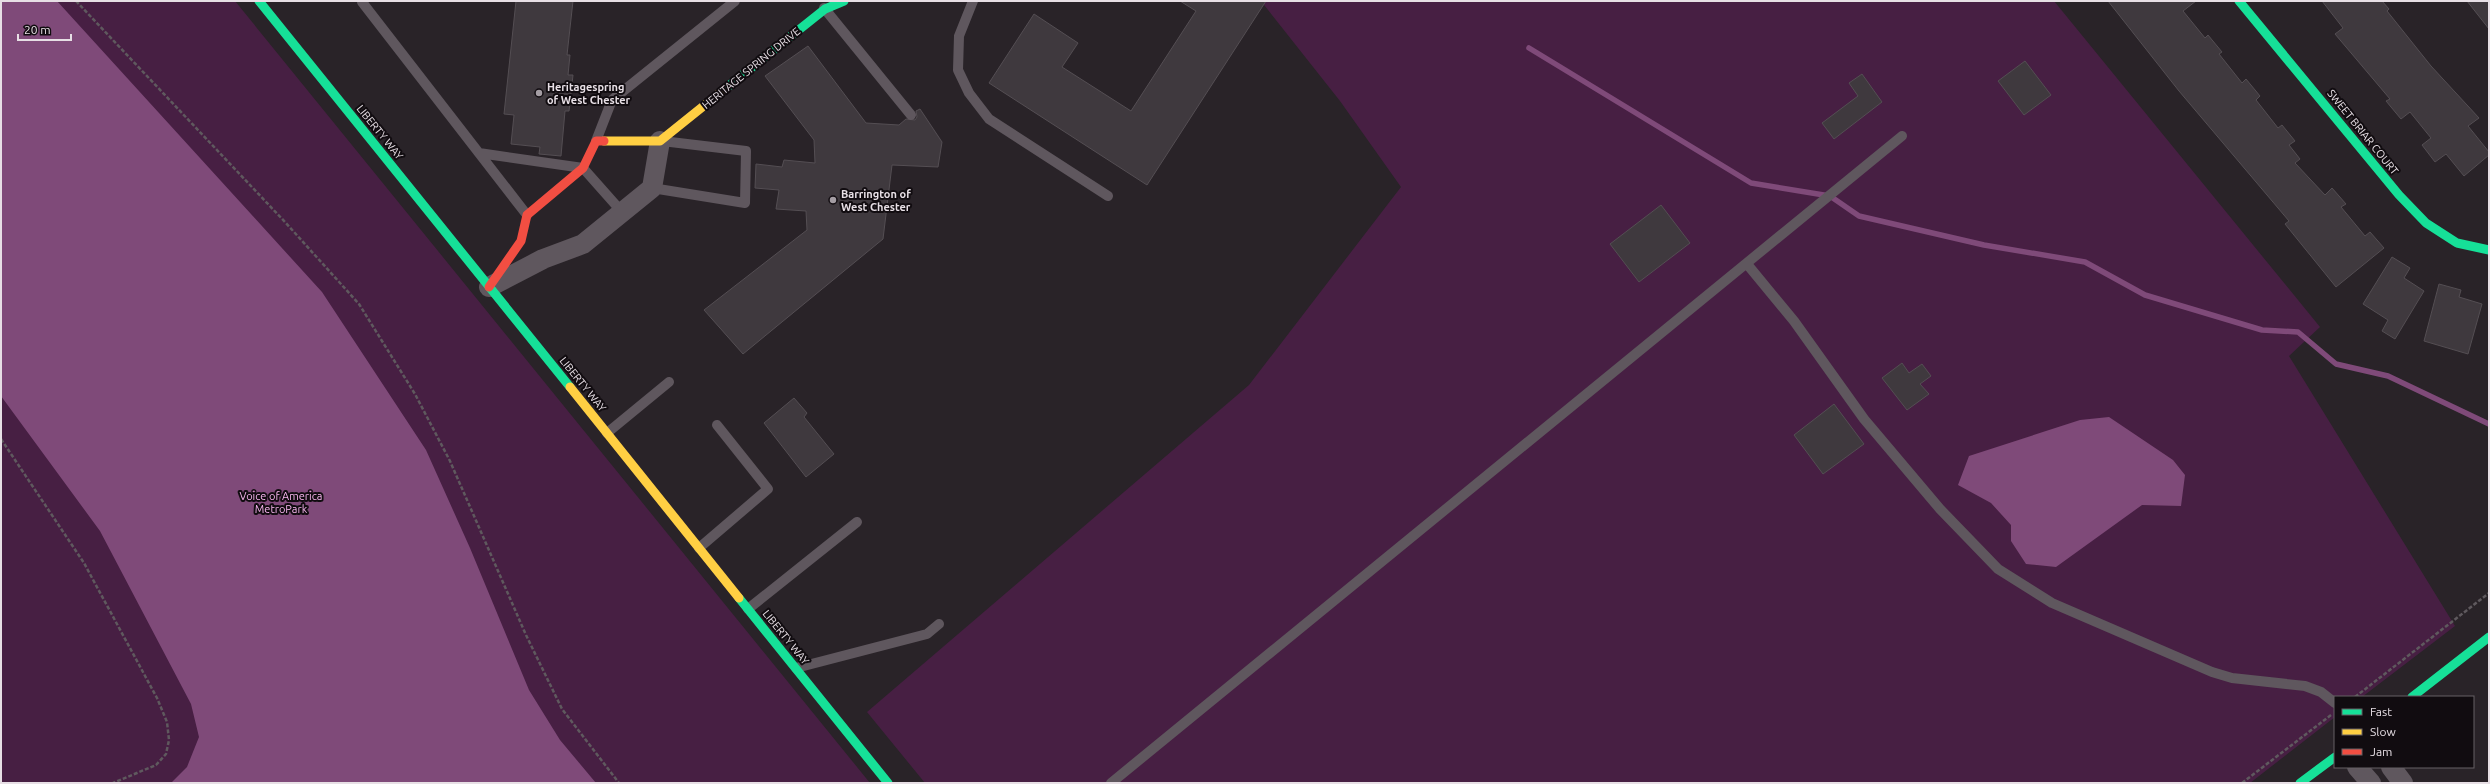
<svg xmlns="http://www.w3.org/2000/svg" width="2490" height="784" viewBox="0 0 2490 784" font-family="Ubuntu,sans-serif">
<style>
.green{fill:#471f43}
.water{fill:#7f4a79}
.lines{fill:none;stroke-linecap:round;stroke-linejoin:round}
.stream{stroke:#7f4a79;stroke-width:5.5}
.building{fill:#3f393e;stroke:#544e53}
.path{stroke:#5f595e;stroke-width:2.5;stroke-dasharray:4 2;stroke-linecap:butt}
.lane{stroke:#5f575e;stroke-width:10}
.street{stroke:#5f575e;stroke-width:20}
.fast{stroke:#16e098;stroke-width:9}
.slow{stroke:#ffcf43;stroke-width:9}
.jam{stroke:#f24e42;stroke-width:9}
.poi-dot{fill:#a49da3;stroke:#110c10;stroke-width:1.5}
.labels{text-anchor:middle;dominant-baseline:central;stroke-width:4;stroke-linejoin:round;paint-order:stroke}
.street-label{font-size:11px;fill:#e7dfe5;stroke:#110c10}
.poi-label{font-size:11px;font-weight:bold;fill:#e7dfe5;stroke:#110c10;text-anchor:start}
.park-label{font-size:11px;fill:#f7b5ee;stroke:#110c10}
</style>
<rect width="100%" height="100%" fill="#292328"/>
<path class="green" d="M 1,1 L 235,1 L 870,783 L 1,783 Z
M 1261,1 L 2054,1 L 2320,327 L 2289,356 L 2455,626 L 2362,697 L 2335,697 L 2335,717 L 2250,783 L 925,783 L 867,712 L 1249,385 L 1401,187 L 1340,101 Z"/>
<path class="water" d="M 1,1 L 57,1 L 322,292 L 426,450 L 470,548 L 529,690 L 560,740 L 596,783 L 171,783 L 187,767 L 199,737 L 191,704 L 100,531 L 1,396 Z
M 2109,417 L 2173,460 L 2185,475 L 2181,506 L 2142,505 L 2056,567 L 2026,564 L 2011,541 L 2011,525 L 1991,503 L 1958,485 L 1969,456 L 2080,420 Z"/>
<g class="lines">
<path class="stream" d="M 1529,48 L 1751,183 L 1830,196 L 1859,216 L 1984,245 L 2085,262 L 2145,295 L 2262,330 L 2298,332 L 2336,364 L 2388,376 L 2489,424"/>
</g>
<path class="building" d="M 516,1 L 573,1 L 567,55 L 570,55 L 568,75 L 573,75 L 569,111 L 565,111 L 561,156 L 539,154 L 540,147 L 511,144 L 514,115 L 504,114 Z
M 1180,1 L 1266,1 L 1147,185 L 989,83 L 1034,14 L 1078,43 L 1062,67 L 1131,111 L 1196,11 Z
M 2108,1 L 2196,1 L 2183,11 L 2205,38 L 2208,35 L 2222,52 L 2219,54 L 2242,83 L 2246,79 L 2260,96 L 2256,100 L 2278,128 L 2282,125 L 2295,141 L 2289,145 L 2300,159 L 2295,163 L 2325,195 L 2332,188 L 2346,204 L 2341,207 L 2365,236 L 2370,232 L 2384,248 L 2336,287 L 2285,224 L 2289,221 L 2179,91 Z
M 2322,1 L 2382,1 L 2389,9 L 2387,11 L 2431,66 L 2479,118 L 2468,126 L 2489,152 L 2489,155 L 2464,176 L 2446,154 L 2435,162 L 2422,145 L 2431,138 L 2410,112 L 2401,119 L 2386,101 L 2390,99 L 2335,34 L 2343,28 Z
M 2467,1 L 2489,1 L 2489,29 Z
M 808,46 L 866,123 L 899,125 L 906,119 L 915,120 L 917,117 L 916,111 L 920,109 L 942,142 L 938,167 L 892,165 L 883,239 L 743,354 L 704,310 L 807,230 L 806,211 L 776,209 L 779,190 L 755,188 L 756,164 L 782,167 L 784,160 L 815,163 L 814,140 L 765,76 Z
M 2025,61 L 2051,95 L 2024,115 L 1998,81 Z
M 1862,74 L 1882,102 L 1834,139 L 1822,123 L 1858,96 L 1849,83 Z
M 1661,205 L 1690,243 L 1639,282 L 1610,244 Z
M 2392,257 L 2410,268 L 2404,278 L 2424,291 L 2395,339 L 2382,331 L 2388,320 L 2363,304 Z
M 2439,284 L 2461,290 L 2459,297 L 2482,304 L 2468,354 L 2424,341 Z
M 1902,363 L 1909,373 L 1922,364 L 1931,376 L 1920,384 L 1929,394 L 1907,410 L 1882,378 Z
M 794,398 L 807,413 L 804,417 L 834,454 L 806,477 L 764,423 Z
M 1834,404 L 1864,444 L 1823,474 L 1794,435 Z"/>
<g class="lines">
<path class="path" d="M 76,1 L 285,222 L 359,304 L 415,394 L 450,461 L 526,635 L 562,709 L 619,783
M 1,439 L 84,563 L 157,698 L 167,722 L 169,740 L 166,754 L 156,765 L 113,783
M 2355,697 L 2489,593
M 2242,783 L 2331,715"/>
<path class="lane" d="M 973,1 L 959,36 L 958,70 L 969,93 L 989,119 L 1108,196
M 362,2 L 527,215
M 824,8 L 911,115
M 596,141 L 612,100 L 735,1
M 479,153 L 583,168 L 622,212
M 652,188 L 745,203 L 746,151 L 662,141
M 1747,264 L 1794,321 L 1864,419 L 1940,509 L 1998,569 L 2052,603 L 2212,672 L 2232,678 L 2305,686 L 2321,692 L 2335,703
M 607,433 L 669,382
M 699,548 L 768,489 L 717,425
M 748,609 L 857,522
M 796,668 L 927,634 L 939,624
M 1111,783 L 1902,136"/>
<path class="street" d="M 489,287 L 543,259 L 583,244 L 652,188 L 660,141
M 2357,767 L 2371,783
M 2391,767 L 2403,783"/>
<path class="fast" d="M 259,1 L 570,387
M 2239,1 L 2399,195 L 2426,223 L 2457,243 L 2489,250
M 721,92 L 825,9 L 844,1
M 739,598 L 888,783
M 2412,697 L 2489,637
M 2300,783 L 2335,757"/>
<path class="slow" d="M 604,141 L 660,141 L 721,92
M 570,387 L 739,598"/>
<path class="jam" d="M 489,287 L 521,241 L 527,215 L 583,168 L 596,141 L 604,141"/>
</g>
<g class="poi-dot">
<circle cx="539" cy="93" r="4"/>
<circle cx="833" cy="200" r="4"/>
</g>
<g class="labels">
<g class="street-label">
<text transform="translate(751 68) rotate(-39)">HERITAGE SPRING DRIVE</text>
<text transform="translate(380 132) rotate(51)">LIBERTY WAY</text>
<text transform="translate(2363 132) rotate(51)">SWEET BRIAR COURT</text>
<text transform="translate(583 384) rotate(51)">LIBERTY WAY</text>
<text transform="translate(786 637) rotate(51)">LIBERTY WAY</text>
</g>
<g class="poi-label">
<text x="547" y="87">Heritagespring<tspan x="547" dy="13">of West Chester</tspan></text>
<text x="841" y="194">Barrington of<tspan x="841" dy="13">West Chester</tspan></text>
</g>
<g class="park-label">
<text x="281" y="496">Voice of America<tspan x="281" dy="13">MetroPark</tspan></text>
</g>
</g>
<rect width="2490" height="784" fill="none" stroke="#e7dfe5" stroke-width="4"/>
<rect x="2334" y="696" width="140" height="72" fill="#110c10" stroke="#676065"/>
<rect x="2342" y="709" width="20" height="6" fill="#16e098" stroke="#676065"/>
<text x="2370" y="716" font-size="12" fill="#e7dfe5">Fast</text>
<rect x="2342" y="729" width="20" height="6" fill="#ffcf43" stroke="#676065"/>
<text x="2370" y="736" font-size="12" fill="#e7dfe5">Slow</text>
<rect x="2342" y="749" width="20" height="6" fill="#f24e42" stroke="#676065"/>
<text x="2370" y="756" font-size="12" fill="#e7dfe5">Jam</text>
<path d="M18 34v6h53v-6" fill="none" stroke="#e7dfe5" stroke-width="2"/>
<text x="24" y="34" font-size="12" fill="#e7dfe5" stroke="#110c10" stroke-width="3" paint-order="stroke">20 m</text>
</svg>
